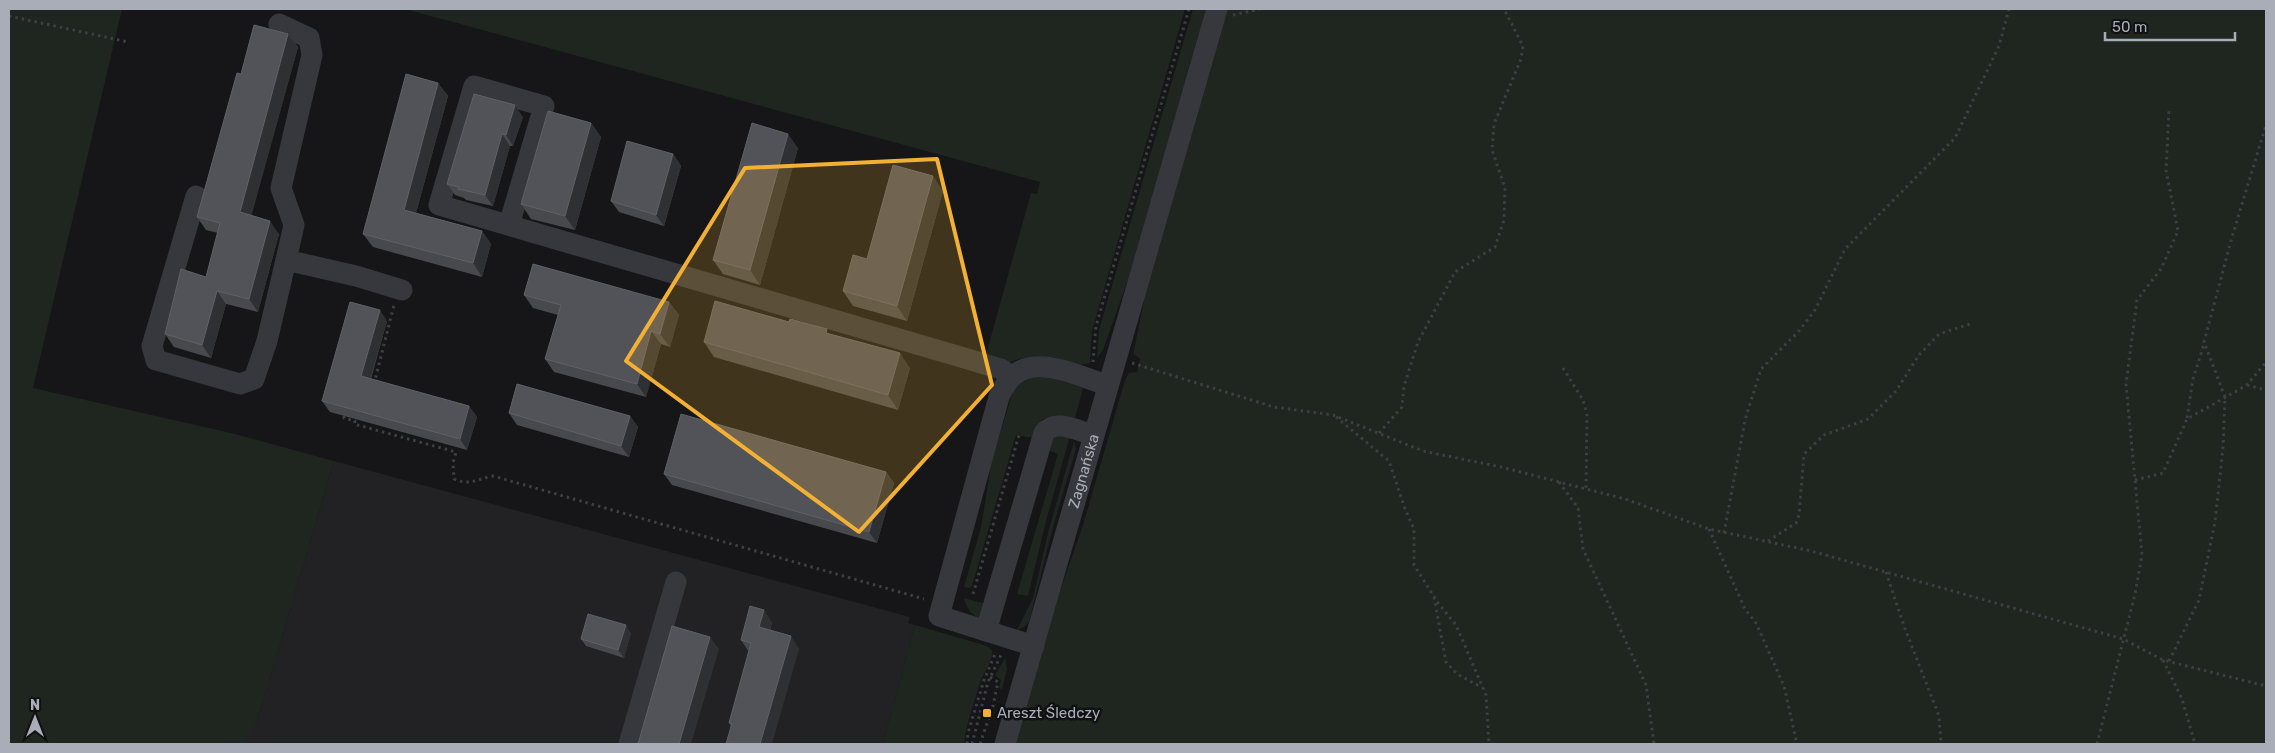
<svg xmlns="http://www.w3.org/2000/svg" width="2275" height="753" viewBox="0 0 2275 753" font-family="Rubik,sans-serif">
<style>
.built{fill:#222225}
.green{fill:#1e261f}
.lines{fill:none;stroke-linecap:round;stroke-linejoin:round}
.path{stroke:#3d3f44;stroke-width:3;stroke-dasharray:2.5 4;stroke-linecap:butt}
.minor{stroke:#37383d;stroke-width:21}
.wall{fill:#47494d}
.shaded-wall{fill:#2f3033}
.building{fill:#525359;stroke:#5f6168}
.marked{fill:#f2b134;fill-opacity:0.2;stroke:#f2b134;stroke-width:4;stroke-linejoin:round}
.poi-dot{fill:#f2b134;stroke:#111113;stroke-width:2}
.labels{text-anchor:middle;dominant-baseline:central;stroke-width:5;stroke-linejoin:round;paint-order:stroke}
.street-label{font-size:15px;fill:#a8adb8;stroke:#111113}
.poi-label{font-size:15px;fill:#a8adb8;stroke:#111113;text-anchor:start}
</style>
<rect width="100%" height="100%" fill="#161618"/>
<path class="built" d="M 334,461 L 910,617 L 908,623 L 915,625 L 883,744 L 227,744 L 228,741 L 256,725 Z"/>
<path class="green" d="M 9,9 L 122,9 L 33,388 L 235,434 L 334,461 L 256,725 L 244,741 L 228,741 L 227,744 L 9,744 Z
M 405,9 L 1185,9 L 1092,331 L 1090,363 L 1080,365 L 1040,356 L 1018,359 L 1009,363 L 985,358 L 1031,193 L 1037,194 L 1040,182 Z
M 1193,9 L 1208,9 L 1129,277 L 1103,350 L 1097,358 L 1099,330 Z
M 1225,9 L 2266,9 L 2266,744 L 1014,744 L 1056,603 L 1083,525 L 1125,380 L 1129,373 L 1137,372 L 1140,359 L 1134,354 L 1134,350 L 1152,261 Z
M 1047,376 L 1083,388 L 1074,422 L 1049,417 L 1041,420 L 1034,438 L 1016,435 L 972,586 L 969,588 L 964,587 L 981,527 L 992,460 L 1013,391 C 1020,378 1033,377 1047,376 Z
M 1052,435 L 1070,436 L 1046,521 L 1028,596 L 1017,594 L 1058,454 L 1050,451 Z
M 1074,441 L 1076,449 L 1053,527 L 1029,622 L 1024,627 L 1017,630 L 1033,598 L 1049,529 Z
M 964,598 L 986,604 L 982,618 C 971,617 966,607 964,598 Z
M 915,625 L 987,646 L 992,650 C 994,660 983,673 980,683 C 974,703 966,724 964,744 L 883,744 Z
M 1005,658 L 1007,669 L 1002,689 L 999,688 L 1001,680 L 995,675 Z"/>
<g class="lines">
<path class="path" d="M 1233,15 L 1260,9
M 9,16 L 128,42
M 1093,362 L 1096,326 L 1189,9
M 1132,363 L 1274,407 L 1333,415 L 1423,451 L 1501,467 L 1625,499 L 1709,529 L 1811,551 L 2123,639 L 2163,660 L 2266,686
M 1563,368 L 1583,400 L 1587,415 L 1586,489
M 374,384 L 394,305
M 2247,385 L 2266,390
M 344,416 L 344,418 L 355,421 L 354,424 L 456,452 L 453,463 L 454,479 C 470,486 477,479 493,476 L 924,599
M 1336,417 L 1389,461 L 1405,509 L 1414,529 L 1414,565 L 1438,603 L 1456,625 L 1486,695 L 1489,744
M 2187,418 L 2193,379 L 2204,344
M 1379,433 L 1402,407 L 1404,386 L 1418,342 L 1455,272 L 1495,247 L 1504,220 L 1505,188 L 1492,150 L 1494,124 L 1521,59 L 1523,46 L 1504,9
M 2135,480 L 2163,473 L 2187,419 L 2247,385 L 2266,362
M 1559,482 L 1578,508 L 1583,549 L 1646,685 L 1654,744
M 1709,529 L 1745,609 L 1756,623 L 1784,686 L 1797,744
M 1724,533 L 1745,420 L 1761,369 L 1798,332 L 1815,310 L 1845,249 L 1955,138 L 1999,46 L 2009,9
M 1768,541 L 1796,523 L 1799,515 L 1804,454 L 1824,435 L 1868,419 L 1896,391 L 1919,355 L 1939,334 L 1970,324
M 1886,572 L 1904,626 L 1939,716 L 1941,744
M 973,594 L 1019,435
M 1434,597 L 1446,662 L 1457,674 L 1481,687
M 2163,660 L 2182,699 L 2195,744
M 2169,661 L 2199,600 L 2215,522 L 2223,447 L 2225,397 L 2204,342 L 2232,237 L 2266,125
M 967,744 L 968,733 L 984,680 L 996,652
M 972,744 L 988,682 L 1001,655
M 980,744 L 993,706 L 998,682 L 990,677
M 2097,744 L 2135,594 L 2142,555 L 2126,384 L 2137,300 L 2161,269 L 2178,231 L 2166,170 L 2169,110"/>
<g class="minor">
<path d="M 279,24 L 309,38 L 312,55 L 281,188 L 294,225 L 286,260 L 356,276 L 402,290"/>
<path d="M 196,196 L 152,346 L 156,360 L 240,384 L 254,379 L 267,341 L 286,260"/>
<path d="M 509,225 L 544,106 L 474,86 L 439,205 L 961,357 L 1001,369 L 1011,376"/>
<path d="M 986,631 L 1044,433 C 1055,418 1078,431 1093,435"/>
<path d="M 1034,646 L 939,616 L 999,397 C 1020,345 1068,373 1107,385"/>
<path d="M 629,744 L 676,582"/>
<path id="s1" d="M 1005,744 L 1217,9"/>
</g>
</g>
<path class="wall" d="M 288,34 L 298,47 L 251,215 L 279,234 L 258,312 L 226,304 L 211,358 L 174,347 L 165,334 L 206,277 L 218,233 L 206,230 L 197,217 Z
M 438,83 L 448,96 L 416,213 L 482,231 L 491,244 L 482,277 L 373,247 L 363,234 Z
M 523,117 L 513,146 L 510,146 L 493,206 L 466,200 L 464,198 L 455,195 L 447,184 Z
M 591,123 L 601,137 L 575,230 L 531,219 L 521,204 Z
M 798,148 L 760,285 L 723,274 L 713,260 Z
M 673,154 L 681,166 L 664,226 L 619,212 L 611,201 Z
M 943,191 L 907,321 L 853,306 L 843,291 L 867,259 Z
M 524,295 L 669,302 L 679,315 L 670,347 L 661,344 L 646,397 L 554,372 L 545,359 L 558,315 L 533,308 Z
M 387,321 L 371,379 L 469,406 L 477,417 L 467,450 L 330,412 L 322,401 Z
M 830,334 L 910,368 L 898,410 L 714,357 L 704,342 Z
M 509,413 L 630,416 L 638,427 L 629,457 L 517,425 Z
M 886,472 L 894,483 L 877,543 L 672,485 L 664,474 Z
M 772,622 L 770,631 L 799,649 L 731,726 L 729,723 L 749,652 L 741,640 Z
M 631,633 L 624,658 L 586,646 L 581,639 Z"/>
<path class="shaded-wall" d="M 288,34 L 298,47 L 249,225 L 240,212 Z
M 438,83 L 448,96 L 413,224 L 404,210 Z
M 515,105 L 523,117 L 513,146 L 506,135 Z
M 591,123 L 601,137 L 575,230 L 565,216 Z
M 502,134 L 510,146 L 493,206 L 485,195 Z
M 788,134 L 798,148 L 760,285 L 750,270 Z
M 673,154 L 681,166 L 664,226 L 656,215 Z
M 933,176 L 943,191 L 907,321 L 897,306 Z
M 270,221 L 279,234 L 258,312 L 249,299 Z
M 482,231 L 491,244 L 482,277 L 473,263 Z
M 217,291 L 226,304 L 211,358 L 202,345 Z
M 669,302 L 679,315 L 670,347 L 660,334 Z
M 380,310 L 387,321 L 368,387 L 361,376 Z
M 651,331 L 661,344 L 646,397 L 637,384 Z
M 900,353 L 910,368 L 898,410 L 888,395 Z
M 469,406 L 477,417 L 467,450 L 460,439 Z
M 630,416 L 638,427 L 629,457 L 621,446 Z
M 886,472 L 894,483 L 877,543 L 869,532 Z
M 764,610 L 772,622 L 767,640 L 759,627 Z
M 626,625 L 631,633 L 624,658 L 618,650 Z
M 791,636 L 799,649 L 772,744 L 760,744 Z
M 710,637 L 719,649 L 691,744 L 679,744 Z"/>
<path class="building" d="M 254,25 L 288,34 L 240,212 L 270,221 L 249,299 L 217,291 L 202,345 L 165,334 L 181,269 L 206,277 L 220,223 L 197,217 L 237,73 L 241,74 Z
M 406,74 L 438,83 L 404,210 L 482,231 L 473,263 L 363,234 Z
M 474,94 L 515,105 L 506,135 L 502,134 L 485,195 L 458,189 L 459,187 L 447,184 Z
M 548,111 L 591,123 L 565,216 L 521,204 Z
M 752,123 L 788,134 L 750,270 L 713,260 Z
M 627,141 L 673,154 L 656,215 L 611,201 Z
M 893,165 L 933,176 L 897,306 L 843,291 L 853,255 L 867,259 Z
M 533,264 L 669,302 L 660,334 L 651,331 L 637,384 L 545,359 L 561,305 L 524,295 Z
M 715,301 L 789,322 L 790,319 L 827,329 L 826,333 L 900,353 L 888,395 L 704,342 Z
M 350,302 L 380,310 L 361,376 L 469,406 L 460,439 L 322,401 Z
M 517,384 L 630,416 L 621,446 L 509,413 Z
M 681,414 L 886,472 L 869,532 L 664,474 Z
M 750,606 L 764,610 L 759,627 L 791,636 L 760,744 L 726,744 L 732,723 L 729,723 L 751,643 L 741,640 Z
M 588,614 L 626,625 L 618,650 L 581,639 Z
M 672,626 L 710,637 L 679,744 L 638,744 Z"/>
<path class="marked" d="M 937,159 L 992,385 L 859,532 L 626,361 L 745,168 Z"/>
<rect class="poi-dot" x="982" y="708" width="10" height="10" rx="2.5"/>
<g class="labels">
<g class="street-label">
<text stroke="none"><textPath href="#s1" startOffset="284">Zagnańska</textPath></text>
</g>
<g class="poi-label">
<text x="997" y="713">Areszt Śledczy</text>
</g>
</g>
<rect width="2275" height="753" fill="none" stroke="#a8adb8" stroke-width="20"/>
<g transform="translate(35 718)" stroke="#111113" stroke-width="4" paint-order="stroke">
<path d="M0-4L9 19L0 12L-9 19Z" fill="#a8adb8"/>
<text y="-8" font-size="14" font-weight="bold" text-anchor="middle" fill="#a8adb8">N</text>
</g>
<path d="M2105 32v8h130v-8" fill="none" stroke="#a8adb8" stroke-width="2.5"/>
<text x="2112" y="32" font-size="15" fill="#a8adb8" stroke="#111113" stroke-width="4" paint-order="stroke">50 m</text>
</svg>
